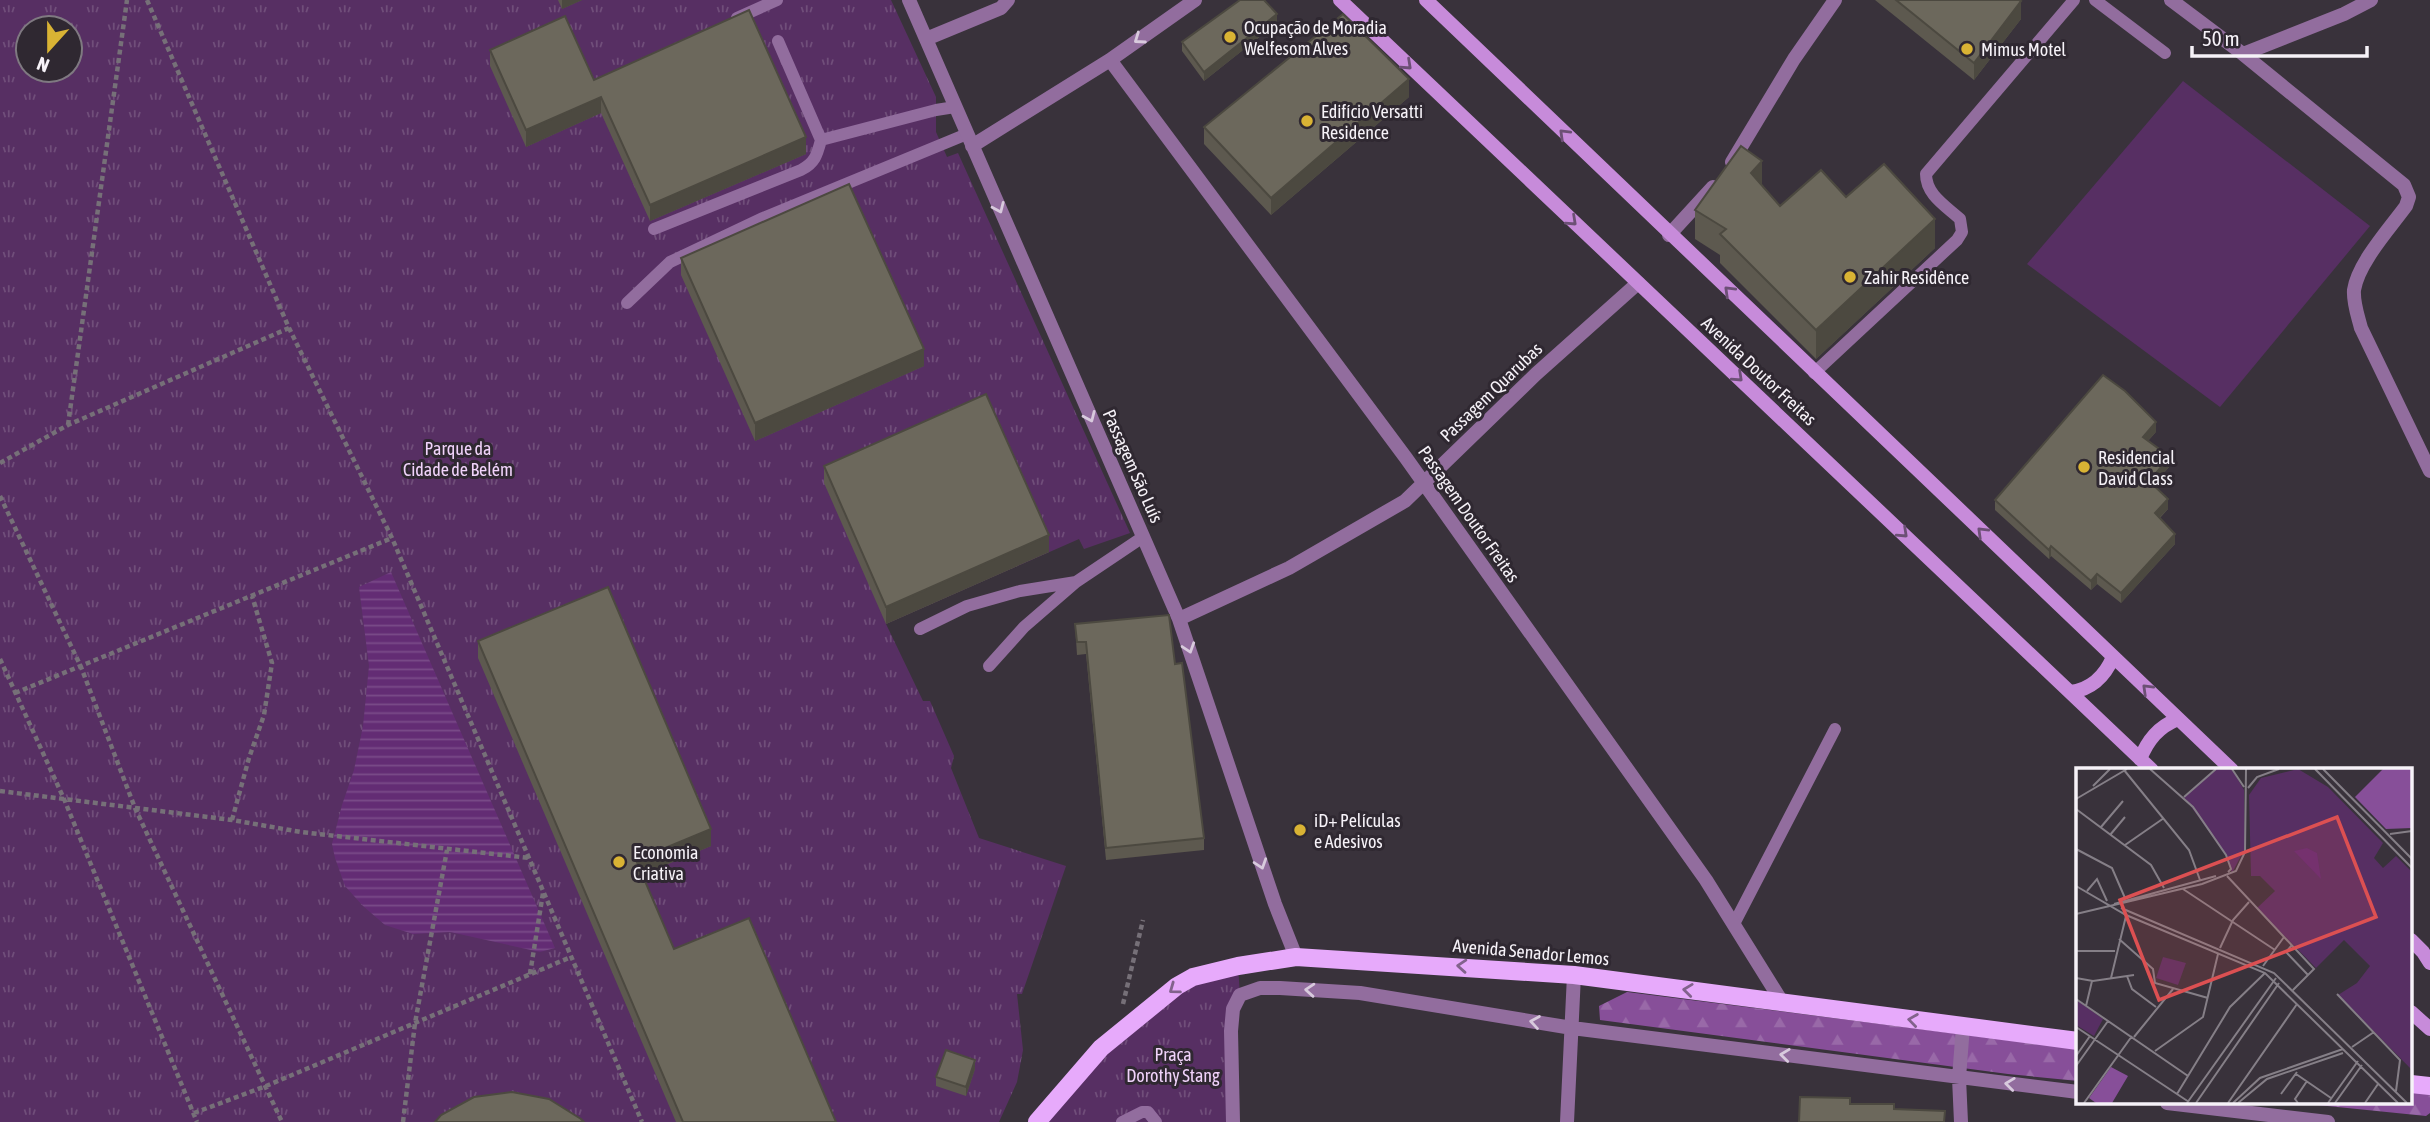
<svg xmlns="http://www.w3.org/2000/svg" width="2430" height="1122" viewBox="0 0 2430 1122" font-family="'Asap Condensed',sans-serif">
<style>
.forest{fill:url(#forest-firs)}
.park{fill:url(#park-tufts);fill-rule:evenodd}
.pitch{fill:#572f63}
.water{fill:url(#water-rules)}
.lines{fill:none;stroke-linecap:round;stroke-linejoin:round}
.path{stroke:#767078;stroke-width:4.5;stroke-dasharray:5 3.5;stroke-linecap:butt}
.lane{stroke:#926d9e;stroke-width:12}
.street{stroke:#926d9e;stroke-width:14}
.secondary{stroke:#c78bda;stroke-width:14}
.primary{stroke:#e7aafb;stroke-width:18}
.wall{fill:#5d594f}
.shaded-wall{fill:#4c4940}
.building{fill:#6c685c;stroke:#4c4940;stroke-width:2}
.oneway{stroke:#d8cadd}
.oneway2{stroke:#6c5075}
.oneway3{stroke:#82628c}
.poi-dot{fill:#d9b334;stroke:#2f2831;stroke-width:2.5}
.labels{text-anchor:middle;dominant-baseline:central;stroke-width:6;stroke-linejoin:round;paint-order:stroke}
.poi-label{font-size:18px;fill:#f6f2f8;stroke:#2f2831;text-anchor:start}
.street-label{font-size:18px;fill:#f6f2f8;stroke:#2f2831}
.park-label{font-size:18px;fill:#f1d3fb;stroke:#2f2831}
.inset-road{fill:none;stroke:#857f87;stroke-width:2}
.view{fill:#dc5052;fill-opacity:0.15;stroke:#dc5052;stroke-width:3.5}
.inset-edge{fill:none;stroke:#f6f2f8;stroke-width:3.5}
</style>
<defs>
<pattern id="forest-firs" width="22" height="20" patternUnits="userSpaceOnUse" patternTransform="scale(1.75)"><rect width="22" height="20" fill="#874f99"/><path d="M5 1l3.5 6h-7zM16 11l3.5 6h-7z" fill="#9969a8"/></pattern>
<pattern id="park-tufts" width="24" height="20" patternUnits="userSpaceOnUse" patternTransform="scale(1.75)"><rect width="24" height="20" fill="#572f63"/><path d="M3 7l-1-3M5 7V3M7 7l1-3M15 17l-1-3M17 17v-4M19 17l1-3" fill="none" stroke="#704e7a"/></pattern>
<pattern id="water-rules" width="6" height="5" patternUnits="userSpaceOnUse" patternTransform="scale(1.75)"><rect width="6" height="5" fill="#632c74"/><path d="M0 2.5h6" fill="none" stroke="#7a4b89"/></pattern>
</defs>
<rect width="100%" height="100%" fill="#39323b"/>
<path class="forest" d="M 1627,992 L 2078,1049 L 2078,1081 L 2008,1074 L 1600,1020 L 1599,1006 Z
M 2411,1091 L 2430,1093 L 2430,1113 L 2426,1116 L 2298,1103 L 2411,1103 Z"/>
<path class="park" d="M 0,0 L 891,0 L 936,97 L 936,132 L 947,157 L 958,153 L 1130,533 L 1084,549 L 1079,539 L 886,624 L 923,701 L 930,701 L 954,756 L 951,768 L 979,838 L 1066,866 L 1022,994 L 1017,994 L 1023,1050 L 1017,1082 L 999,1122 L 0,1122 ZM 28,28 L 70,28 L 70,70 L 28,70 Z
M 1238,966 L 1240,995 L 1233,1009 L 1233,1122 L 1037,1122 L 1177,986 Z"/>
<path class="pitch" d="M 2183,81 L 2370,226 L 2220,407 L 2027,264 Z"/>
<path class="water" d="M 391,572 L 555,948 L 540,952 L 450,932 L 413,934 L 385,925 L 363,906 L 345,886 L 335,858 L 332,844 L 342,805 L 354,770 L 363,726 L 369,666 L 359,587 Z"/>
<g class="lines">
<path class="path" d="M 147,0 L 289,328 L 392,538 L 642,1122
M 68,425 L 127,0
M 0,463 L 68,425 L 289,328
M 0,496 L 81,667 L 135,808 L 282,1122
M 0,659 L 64,799 L 197,1122
M 15,693 L 392,538
M 0,791 L 232,820 L 301,832 L 529,858
M 232,820 L 249,758 L 264,715 L 272,663 L 252,596
M 530,974 L 543,893
M 1123,1004 L 1143,920
M 194,1113 L 266,1086 L 571,957
M 403,1122 L 415,1023 L 447,850"/>
<path class="lane" d="M 2095,0 L 2165,53
M 737,18 L 777,0
M 778,41 L 821,140 L 936,110 L 955,107
M 654,229 L 801,170 C 815,163 817,155 821,140
M 627,303 L 670,262 L 763,218 L 967,134
M 1814,373 L 1957,240 L 1962,232 L 1960,219 C 1946,206 1926,195 1926,174 L 2074,0
M 920,629 L 967,606 L 1020,591 L 1076,582
M 989,666 L 1024,627 L 1076,582 L 1143,537
M 1734,924 L 1835,729
M 1122,1122 L 1142,1112 L 1148,1112 L 1156,1122"/>
<path class="street" d="M 909,0 L 1179,619 L 1275,904 L 1296,957
M 2171,0 L 2243,54 L 2404,185 L 2409,197 L 2406,206 C 2390,228 2358,263 2354,290 C 2353,303 2358,316 2361,328 L 2430,471
M 926,39 L 1001,8 L 1008,0
M 2243,54 L 2344,14 L 2371,0
M 1110,60 L 1406,458 L 1706,880 L 1782,1002
M 972,146 L 1110,60 L 1195,0
M 1732,162 L 1794,59 L 1835,0
M 1669,235 L 1713,187
M 1179,619 L 1289,568 L 1405,501 L 1536,374 L 1638,283
M 2167,1103 L 2328,1122
M 1233,1122 L 1231,1031 L 1233,1009 L 1240,995 L 1260,988 L 1280,988 L 1360,993 L 1572,1028 L 2078,1092
M 1567,1122 L 1574,975
M 1961,1122 L 1959,1078 L 1963,1026"/>
<path class="secondary" d="M 1340,0 L 2152,770
M 1426,0 L 2232,770
M 2071,692 C 2092,689 2105,676 2113,657
M 2140,759 C 2148,740 2158,727 2178,719
M 2411,940 L 2423,952 L 2430,963
M 2411,1012 L 2430,1029"/>
<path class="primary" d="M 2411,1084 L 2430,1086
M 1037,1122 L 1101,1048 L 1177,986 L 1193,977 L 1238,966 L 1296,957 L 1574,975 L 2078,1041"/>
</g>
<path class="wall" d="M 558,0 L 582,0 L 562,9 Z
M 1875,0 L 2019,0 L 2021,19 L 1974,80 Z
M 1277,23 L 1204,81 L 1182,51 L 1182,42 Z
M 490,50 L 594,80 L 806,154 L 650,221 L 601,113 L 526,147 L 490,66 Z
M 1409,97 L 1271,215 L 1204,144 L 1204,127 Z
M 1762,185 L 1780,206 L 1846,197 L 1935,248 L 1816,359 L 1720,263 L 1720,255 L 1695,239 L 1695,210 Z
M 681,258 L 924,366 L 755,441 L 681,275 Z
M 2156,432 L 2148,441 L 2170,466 L 2153,485 L 2168,509 L 2160,518 L 2175,544 L 2121,603 L 2097,584 L 2091,590 L 2051,556 L 2049,559 L 1995,510 L 1995,500 Z
M 824,466 L 1049,552 L 886,624 L 824,483 Z
M 1075,624 L 1175,664 L 1204,838 L 1204,850 L 1106,860 L 1086,654 L 1077,655 Z
M 478,641 L 711,846 L 642,875 L 674,949 L 836,1122 L 676,1122 L 478,658 Z
M 975,1069 L 966,1096 L 936,1086 L 936,1077 Z"/>
<path class="shaded-wall" d="M 562,0 L 582,0 L 562,9 Z
M 2021,1 L 2021,19 L 1974,80 L 1974,63 Z
M 1277,14 L 1277,23 L 1204,81 L 1204,72 Z
M 1409,79 L 1409,97 L 1271,215 L 1271,198 Z
M 601,97 L 601,113 L 526,147 L 526,130 Z
M 806,137 L 806,154 L 650,221 L 650,205 Z
M 1762,161 L 1762,190 L 1751,173 Z
M 1935,219 L 1935,248 L 1816,359 L 1816,330 Z
M 924,349 L 924,366 L 755,441 L 755,423 Z
M 2156,422 L 2156,432 L 2143,446 L 2143,437 Z
M 2170,457 L 2170,466 L 2149,490 L 2149,481 Z
M 2168,499 L 2168,509 L 2155,522 L 2155,513 Z
M 2175,534 L 2175,544 L 2121,603 L 2121,593 Z
M 1049,535 L 1049,552 L 886,624 L 886,607 Z
M 2051,546 L 2051,556 L 2049,559 L 2049,550 Z
M 2097,574 L 2097,584 L 2091,590 L 2091,581 Z
M 711,829 L 711,846 L 636,877 L 636,860 Z
M 975,1060 L 975,1069 L 966,1096 L 966,1087 Z"/>
<path class="building" d="M 1240,0 L 1264,0 L 1277,14 L 1204,72 L 1182,42 Z
M 1896,0 L 2019,0 L 2021,1 L 1974,63 Z
M 749,10 L 806,137 L 650,205 L 601,97 L 526,130 L 490,50 L 565,16 L 594,80 Z
M 1343,14 L 1409,79 L 1271,198 L 1204,127 Z
M 1741,146 L 1762,161 L 1751,173 L 1780,206 L 1821,170 L 1846,197 L 1884,164 L 1935,219 L 1816,330 L 1720,234 L 1726,229 L 1695,210 Z
M 849,184 L 924,349 L 755,423 L 681,258 Z
M 2103,375 L 2125,391 L 2156,422 L 2143,437 L 2170,457 L 2149,481 L 2168,499 L 2155,513 L 2175,534 L 2121,593 L 2097,574 L 2091,581 L 2051,546 L 2049,550 L 1995,500 Z
M 986,394 L 1049,535 L 886,607 L 824,466 Z
M 608,587 L 711,829 L 636,860 L 674,949 L 749,918 L 836,1122 L 683,1122 L 478,641 Z
M 1169,615 L 1175,664 L 1182,663 L 1204,838 L 1106,848 L 1086,642 L 1077,642 L 1075,624 Z
M 946,1050 L 975,1060 L 966,1087 L 936,1077 Z
M 512,1092 L 549,1099 L 581,1119 L 584,1122 L 435,1122 L 441,1115 L 474,1097 Z
M 1800,1097 L 1850,1098 L 1850,1104 L 1894,1104 L 1894,1109 L 1945,1111 L 1944,1122 L 1799,1122 Z"/>
<defs><path id="oneway-chevron" d="M-2-3.5L2.5 0L-2 3.5" fill="none" stroke-width="1.6" stroke-linecap="round" stroke-linejoin="round" transform="scale(1.75)"/></defs>
<g class="oneway">
<use href="#oneway-chevron" transform="translate(1139 39) rotate(145)"/>
<use href="#oneway-chevron" transform="translate(999 208) rotate(66)"/>
<use href="#oneway-chevron" transform="translate(1090 417) rotate(66)"/>
<use href="#oneway-chevron" transform="translate(1189 648) rotate(72)"/>
<use href="#oneway-chevron" transform="translate(1261 864) rotate(72)"/>
<use href="#oneway-chevron" transform="translate(1310 990) rotate(-176)"/>
<use href="#oneway-chevron" transform="translate(1535 1022) rotate(-171)"/>
<use href="#oneway-chevron" transform="translate(1785 1055) rotate(-173)"/>
<use href="#oneway-chevron" transform="translate(2010 1084) rotate(-173)"/>
</g>
<g class="oneway2">
<use href="#oneway-chevron" transform="translate(1407 65) rotate(43)"/>
<use href="#oneway-chevron" transform="translate(1564 134) rotate(-136)"/>
<use href="#oneway-chevron" transform="translate(1572 221) rotate(43)"/>
<use href="#oneway-chevron" transform="translate(1729 291) rotate(-136)"/>
<use href="#oneway-chevron" transform="translate(1738 377) rotate(43)"/>
<use href="#oneway-chevron" transform="translate(1982 532) rotate(-136)"/>
<use href="#oneway-chevron" transform="translate(1903 533) rotate(43)"/>
<use href="#oneway-chevron" transform="translate(2147 689) rotate(-136)"/>
</g>
<g class="oneway3">
<use href="#oneway-chevron" transform="translate(1462 966) rotate(-176)"/>
<use href="#oneway-chevron" transform="translate(1174 989) rotate(144)"/>
<use href="#oneway-chevron" transform="translate(1688 990) rotate(-173)"/>
<use href="#oneway-chevron" transform="translate(1913 1020) rotate(-172)"/>
</g>
<g class="poi-dot">
<circle cx="1230" cy="37" r="7"/>
<circle cx="1967" cy="49" r="7"/>
<circle cx="1307" cy="121" r="7"/>
<circle cx="1850" cy="277" r="7"/>
<circle cx="2084" cy="467" r="7"/>
<circle cx="1300" cy="830" r="7"/>
<circle cx="619" cy="862" r="7"/>
</g>
<g class="labels">
<g class="poi-label">
<text x="1244" y="27">Ocupação de Moradia<tspan x="1244" dy="21">Welfesom Alves</tspan></text>
<text x="1981" y="49">Mimus Motel</text>
<text x="1321" y="111">Edifício Versatti<tspan x="1321" dy="21">Residence</tspan></text>
<text x="1864" y="277">Zahir Residênce</text>
<text x="2098" y="457">Residencial<tspan x="2098" dy="21">David Class</tspan></text>
<text x="1314" y="820">iD+ Películas<tspan x="1314" dy="21">e Adesivos</tspan></text>
<text x="633" y="852">Economia<tspan x="633" dy="21">Criativa</tspan></text>
</g>
<g class="street-label">
<text transform="translate(1759 371) rotate(43)">Avenida Doutor Freitas</text>
<text transform="translate(1491 392) rotate(-44)">Passagem Quarubas</text>
<text transform="translate(1133 466) rotate(66)">Passagem São Luís</text>
<text transform="translate(1469 514) rotate(55)">Passagem Doutor Freitas</text>
<text transform="translate(1531 952) rotate(5)">Avenida Senador Lemos</text>
</g>
<g class="park-label">
<text x="458" y="448">Parque da<tspan x="458" dy="21">Cidade de Belém</tspan></text>
<text x="1173" y="1054">Praça<tspan x="1173" dy="21">Dorothy Stang</tspan></text>
</g>
</g>
<g transform="translate(2076 768)">
<rect width="336" height="336" fill="#39323b"/>
<path d="M 307,1 L 336,1 L 336,60 L 310,61 L 279,29 ZM 35,299 L 52,308 L 36,335 L 20,335 L 13,330 Z" fill="#874f99"/>
<path d="M 140,1 L 156,1 L 168,22 L 169,80 L 156,105 L 150,87 L 108,29 ZM 222,1 L 252,19 L 307,75 L 298,90 L 307,100 L 320,88 L 336,104 L 336,302 L 262,227 L 281,215 L 294,198 L 268,172 L 240,200 L 181,140 L 199,123 L 184,108 L 175,108 L 173,27 L 185,10 ZM 2,233 L 27,251 L 18,268 L 0,257 Z" fill="#572f63"/>
<path d="M 87,189 L 110,195 L 102,217 L 80,210 Z" fill="#572f63"/>
<path d="M 231,80 L 241,85 L 245,111 L 218,83 Z" fill="#632c74"/>
<path class="inset-road" d="M 74,1 L 117,39 L 150,87 L 155,101 L 152,104M 156,1 L 168,19M 239,1 L 336,100M 247,1 L 336,91M 48,2 L 113,82 L 124,112M 17,18 L 34,1M 172,20 L 181,9 L 203,1M 108,29 L 140,1M 0,31 L 51,1M 0,41 L 75,97 L 88,120M 25,59 L 47,33M 314,66 L 336,63M 34,67 L 49,49M 49,77 L 88,50M 0,81 L 36,100 L 49,130M 151,108 L 238,201 L 217,222M 0,118 L 50,147 L 189,205 L 322,335M 107,121 L 199,182M 11,123 L 21,111 L 31,133M 38,136 L 140,108M 45,140 L 198,205 L 331,335M 0,146 L 126,116 L 160,103 L 169,84 L 170,1M 43,171 L 77,201 L 79,215 L 132,230M 216,177 L 210,184 L 232,207M 144,180 L 157,152 L 173,134M 0,183 L 39,183M 187,198 L 208,169M 51,208 L 56,221 L 80,239M 0,210 L 17,213 L 58,207M 35,210 L 50,148M 261,226 L 324,292 L 320,323M 0,231 L 112,308M 10,238 L 16,213M 0,259 L 113,334M 58,269 L 97,221M 276,279 L 298,264M 79,283 L 127,249 L 142,186M 0,288 L 14,268M 0,298 L 32,253M 220,306 L 255,330M 101,326 L 154,239 L 189,205M 205,326 L 221,304M 8,335 L 56,268M 111,335 L 200,210M 120,335 L 203,215M 152,335 L 221,236M 157,335 L 184,310 L 267,281M 162,335 L 191,311 L 267,285M 222,335 L 219,331 L 231,313M 252,335 L 282,293M 259,335 L 286,297M 289,335 L 302,316"/>
<path class="view" d="M 261,49 L 300,149 L 83,232 L 44,132 Z"/>
<rect width="336" height="336" class="inset-edge"/>
</g>
<g transform="translate(49 49) rotate(201)"><circle r="33" fill="#2f2831" stroke="#7f7981" stroke-width="2"/>
<path d="M0-5L12 26L0 18L-12 26Z" fill="#d9b334"/>
<text y="-10" font-size="19" font-weight="bold" text-anchor="middle" fill="#f6f2f8">N</text>
</g>
<path d="M2192 46v10h175v-10" fill="none" stroke="#f6f2f8" stroke-width="3.5"/>
<text x="2202" y="46" font-size="21" fill="#f6f2f8" stroke="#2f2831" stroke-width="5" paint-order="stroke">50 m</text>
</svg>
